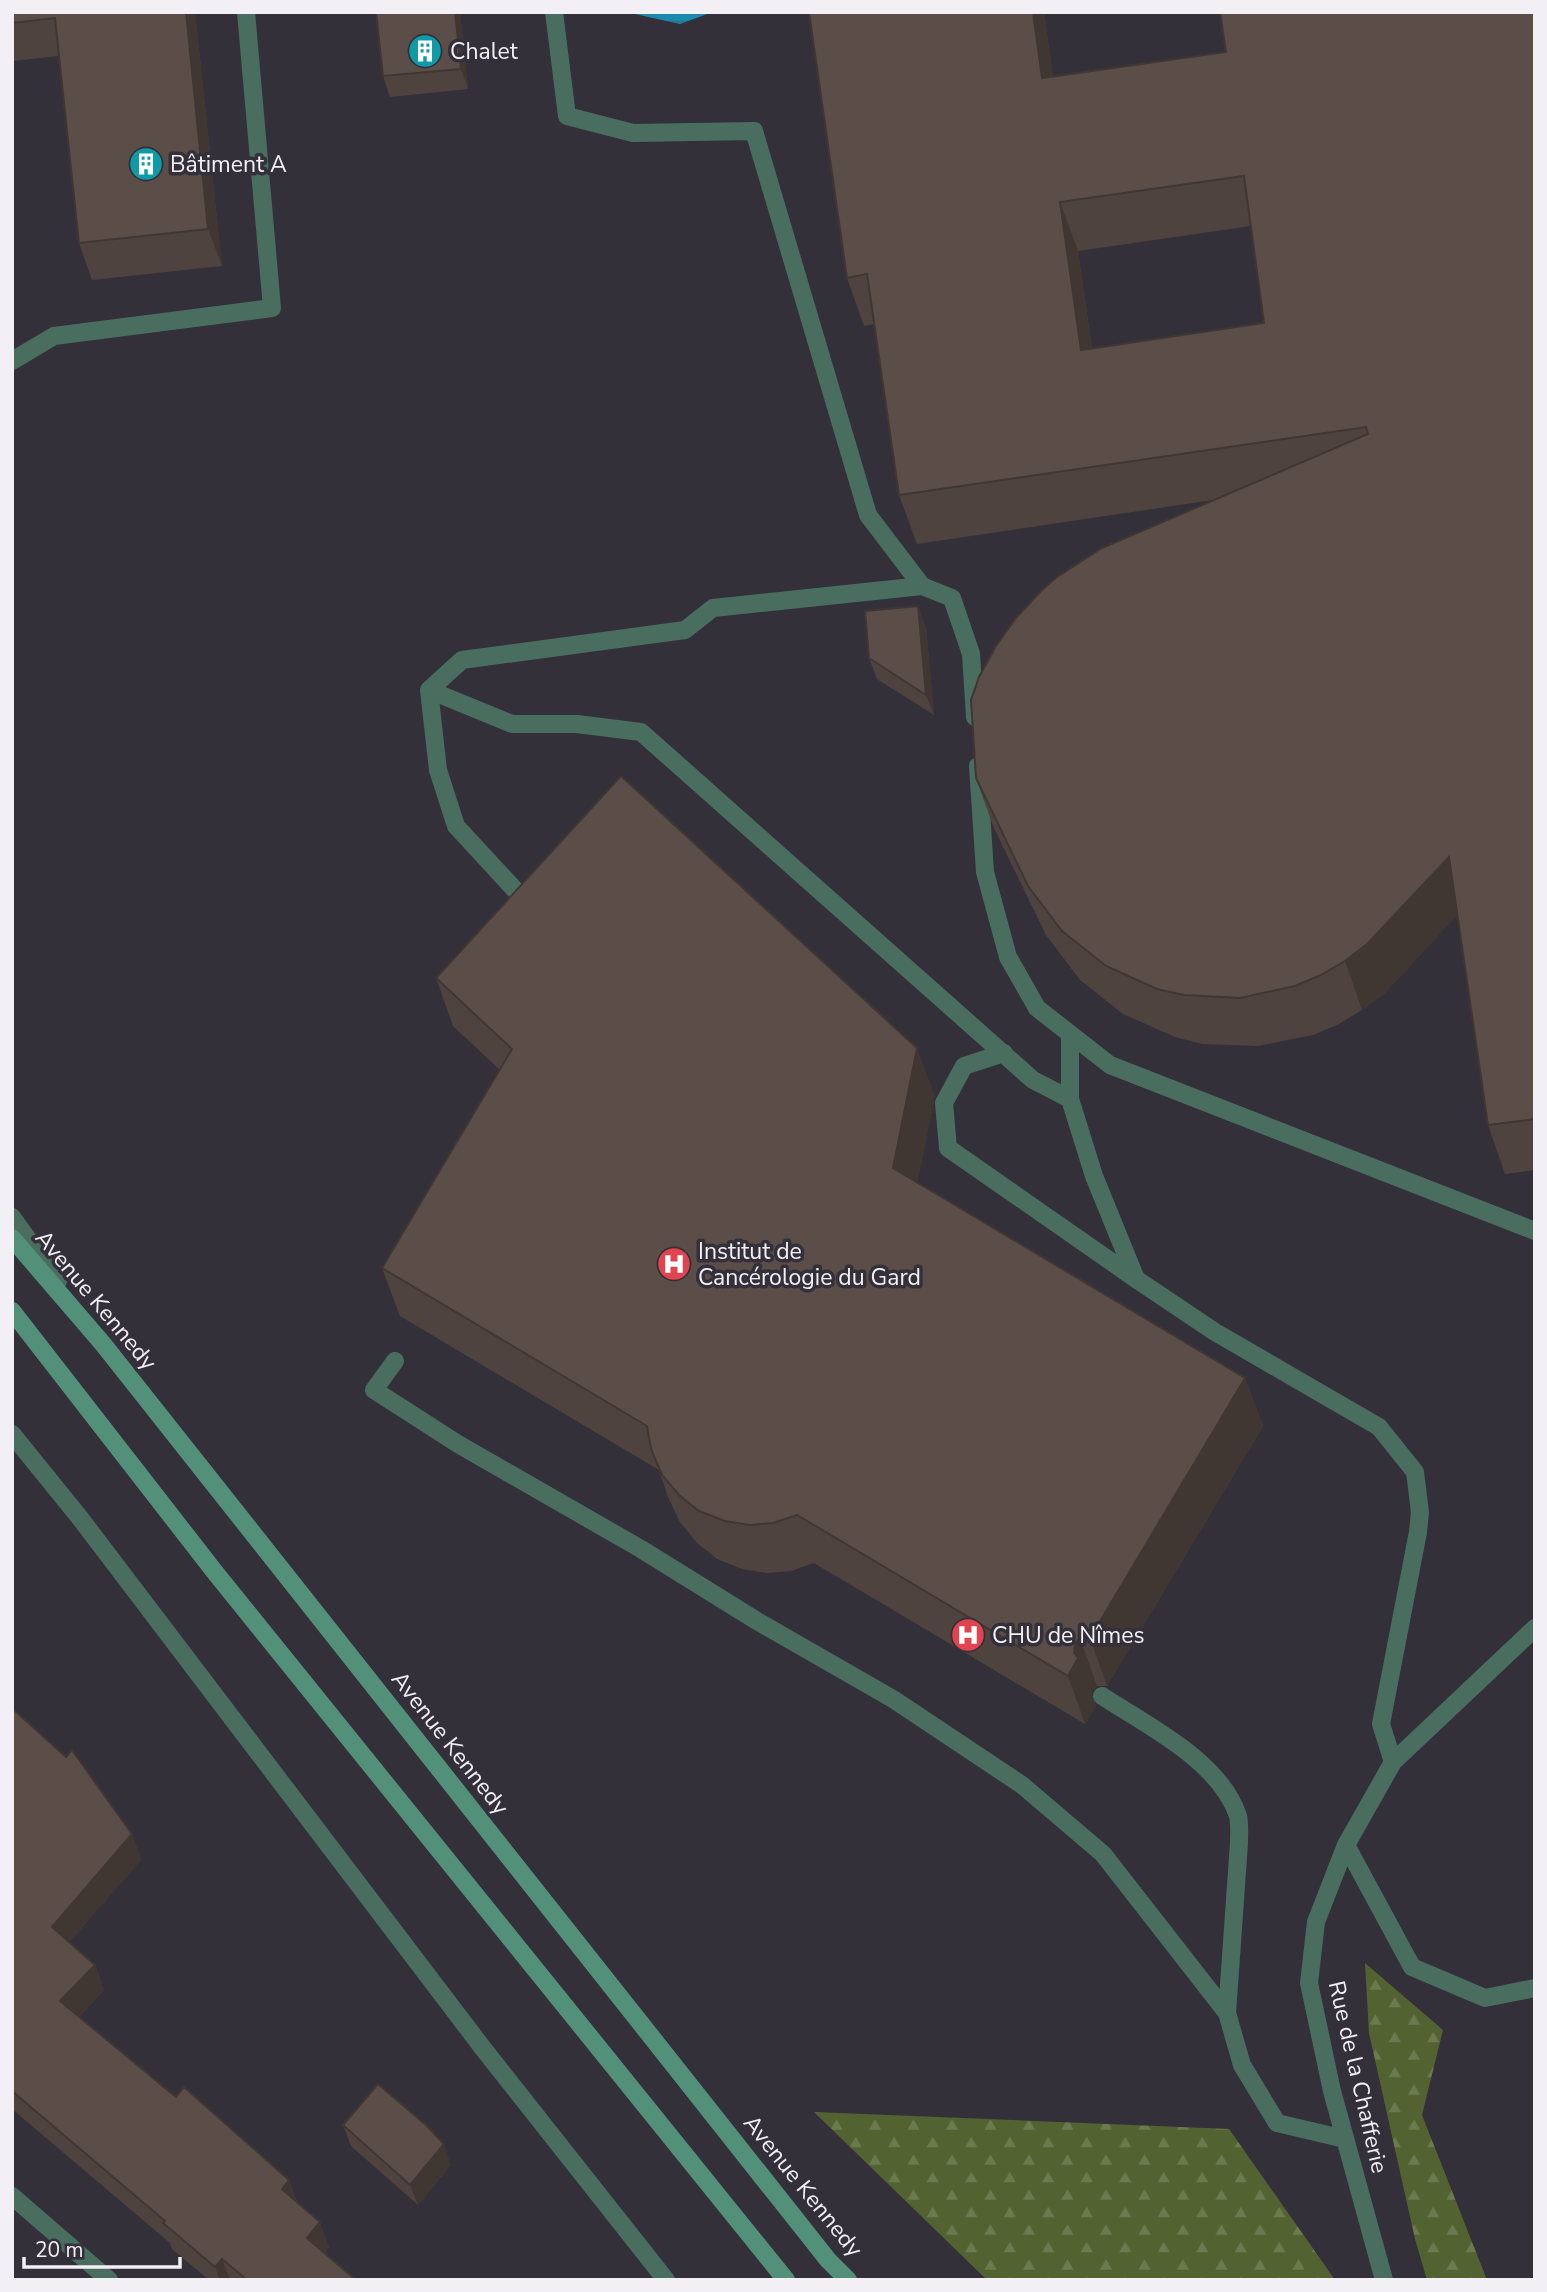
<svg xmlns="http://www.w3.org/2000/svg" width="1547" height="2292" viewBox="0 0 1547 2292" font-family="'Nunito Sans',sans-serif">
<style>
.forest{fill:url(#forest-firs)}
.water{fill:url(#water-rules)}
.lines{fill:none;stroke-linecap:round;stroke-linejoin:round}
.lane{stroke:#496e60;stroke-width:18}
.street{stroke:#496e60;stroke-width:18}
.secondary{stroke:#539079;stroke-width:18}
.wall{fill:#4e433f;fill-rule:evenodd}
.shaded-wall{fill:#403733}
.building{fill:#5b4e49;stroke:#403733;stroke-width:2;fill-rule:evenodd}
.labels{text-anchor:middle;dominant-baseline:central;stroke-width:7;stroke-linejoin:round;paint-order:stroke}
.poi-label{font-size:23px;fill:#f2eff5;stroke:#34303a;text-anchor:start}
.street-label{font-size:23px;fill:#f2eff5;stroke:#34303a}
</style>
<defs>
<pattern id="forest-firs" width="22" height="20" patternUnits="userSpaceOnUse" patternTransform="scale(1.75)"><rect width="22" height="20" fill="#526331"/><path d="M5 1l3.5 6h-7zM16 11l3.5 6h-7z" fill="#6b7a4f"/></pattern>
<pattern id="water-rules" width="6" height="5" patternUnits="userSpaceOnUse" patternTransform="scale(1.75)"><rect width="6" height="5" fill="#1a8bae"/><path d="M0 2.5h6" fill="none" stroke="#2d7086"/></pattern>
</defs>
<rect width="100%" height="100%" fill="#34303a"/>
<path class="forest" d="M 1365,1963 L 1443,2030 L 1422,2115 L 1487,2280 L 1427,2280 L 1415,2239 L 1369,2033 Z
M 814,2112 L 1229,2129 L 1333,2277 L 1333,2280 L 987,2280 Z"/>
<path class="water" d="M 634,12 L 713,12 L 680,24 L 635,14 Z"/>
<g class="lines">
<path class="lane" d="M 554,12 L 567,116 L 633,133 L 754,131 L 868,515 L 922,586
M 12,361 L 54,336 L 272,308 L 246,12
M 429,690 L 438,770 L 456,826 L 528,904
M 975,717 L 971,654 L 952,598 L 922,586 L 713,608 L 685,630 L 462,660 L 429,690 L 512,724 L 577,724 L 641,732 L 1033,1080 L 1070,1099
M 978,766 L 985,872 L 1008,957 L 1037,1008 L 1110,1065 L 1535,1231
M 1070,1034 L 1070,1099 L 1094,1176 L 1136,1279 L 1215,1332 L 1379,1427 L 1415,1472 L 1420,1512 L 1418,1532 L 1381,1724 L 1393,1762
M 1004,1053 L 964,1066 L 944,1103 L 948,1148 L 1136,1279
M 12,1217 L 58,1281
M 395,1361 L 374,1390 L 458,1444 L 641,1549 L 757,1621 L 893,1699 L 1022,1785 L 1103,1854 L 1227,2013
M 12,1434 L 80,1518 L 482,2047 L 666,2280
M 1102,1696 C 1148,1726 1220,1761 1238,1816 C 1240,1824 1239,1835 1239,1843 L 1227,2013 L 1242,2065 L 1277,2123 L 1345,2139
M 1346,1845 L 1412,1967 L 1485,1998 L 1535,1988
M 1384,2280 L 1332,2091 L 1309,1983 L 1316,1922 L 1346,1845 L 1393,1762 L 1535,1628"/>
<path class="street" d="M 12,2196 L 109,2280"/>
<path class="secondary" d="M 12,1238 L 103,1344 L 828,2260 L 848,2280
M 12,1311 L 214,1571 L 786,2280"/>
</g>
<path class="wall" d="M 12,12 L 195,12 L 222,266 L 92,280 L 79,243 L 59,56 L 12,61 Z
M 460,12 L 468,89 L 390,97 L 383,76 Z
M 809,12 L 1044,12 L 1053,77 L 1535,12 L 1535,1170 L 1505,1174 L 1488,1125 L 1457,915 L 1385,993 L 1362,1010 L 1339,1024 L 1313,1035 L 1258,1046 L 1202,1044 L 1175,1037 L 1123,1014 L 1080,980 L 1046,935 L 993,826 L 976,778 L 1213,500 L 917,544 L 899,495 L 874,324 L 864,326 L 847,278 ZM 1251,226 L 1264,323 L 1092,348 L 1078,251 Z
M 926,627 L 934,715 L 877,679 L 869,658 Z
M 436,978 L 935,1096 L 917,1182 L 1245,1378 L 1263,1426 L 1107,1686 L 1097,1686 L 1092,1691 L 1092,1695 L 1096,1706 L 1085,1724 L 814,1563 L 791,1571 L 767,1573 L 742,1569 L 717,1559 L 697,1543 L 680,1522 L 668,1497 L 659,1470 L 400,1316 L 382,1268 L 500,1070 L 453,1026 Z
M 12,1712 L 132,1834 L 141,1860 L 69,1942 L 95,1965 L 104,1990 L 79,2017 L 176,2097 L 289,2180 L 297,2202 L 329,2247 L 324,2253 L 356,2280 L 209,2280 L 172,2249 L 170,2243 L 12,2109 Z
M 343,2125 L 451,2165 L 418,2205 L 351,2146 Z"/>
<path class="shaded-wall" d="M 186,12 L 195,12 L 222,266 L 208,229 Z
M 455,12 L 460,12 L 468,89 L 461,69 Z
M 1033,12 L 1044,12 L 1060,127 L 1042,78 Z
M 1060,202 L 1078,251 L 1099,398 L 1081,350 Z
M 918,606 L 926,627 L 934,715 L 926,695 Z
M 1449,857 L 1467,905 L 1385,993 L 1362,1010 L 1345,961 Z
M 917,1048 L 935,1096 L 911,1216 L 893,1168 Z
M 1245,1378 L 1263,1426 L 1107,1686 L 1090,1638 Z
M 1080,1638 L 1097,1686 L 1092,1691 L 1092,1695 L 1096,1706 L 1085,1724 L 1068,1676 L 1074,1653 L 1075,1643 Z
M 132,1834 L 141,1860 L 61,1952 L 52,1927 Z
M 95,1965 L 104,1990 L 69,2027 L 60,2001 Z
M 444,2144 L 451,2165 L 418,2205 L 410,2185 Z
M 289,2180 L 298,2206 L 282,2189 Z
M 320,2222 L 329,2247 L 316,2263 L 307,2238 Z
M 222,2259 L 230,2280 L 220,2280 L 215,2267 Z"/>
<path class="building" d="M 12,12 L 186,12 L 208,229 L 79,243 L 55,18 L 12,23 Z
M 376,12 L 455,12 L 461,69 L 383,76 Z
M 809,12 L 1033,12 L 1042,78 L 1226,52 L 1220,12 L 1535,12 L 1535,1119 L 1488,1125 L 1449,857 L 1367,944 L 1345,961 L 1321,975 L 1295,986 L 1240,998 L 1184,995 L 1157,989 L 1106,966 L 1062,931 L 1028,886 L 976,778 L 971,700 L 979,677 L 996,646 L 1016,618 L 1041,591 L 1057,577 L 1102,548 L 1368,434 L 1366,427 L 899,495 L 867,274 L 847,278 ZM 1244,176 L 1264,323 L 1081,350 L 1060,202 Z
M 918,606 L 926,695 L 869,658 L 865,611 Z
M 621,776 L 917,1048 L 893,1168 L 1245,1378 L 1090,1638 L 1080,1638 L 1075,1643 L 1074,1653 L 1078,1658 L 1068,1676 L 797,1515 L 773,1523 L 750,1525 L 725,1521 L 699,1511 L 679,1495 L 662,1475 L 651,1449 L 647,1426 L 382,1268 L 512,1049 L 436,978 Z
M 14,1710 L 66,1757 L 72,1750 L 132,1834 L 52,1927 L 95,1965 L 60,2001 L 176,2097 L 184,2087 L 289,2180 L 282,2189 L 320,2222 L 307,2238 L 356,2280 L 247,2280 L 222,2259 L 215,2267 L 163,2223 L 165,2221 L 12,2091 L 12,1712 Z
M 378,2084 L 426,2125 L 444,2144 L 410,2185 L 343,2125 Z"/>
<defs>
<g id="building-disc" transform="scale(1.75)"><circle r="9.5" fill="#0f9aa8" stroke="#34303a"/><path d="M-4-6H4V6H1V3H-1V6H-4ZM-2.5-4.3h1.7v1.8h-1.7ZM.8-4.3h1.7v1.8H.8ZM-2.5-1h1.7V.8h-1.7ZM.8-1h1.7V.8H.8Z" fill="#fff"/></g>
<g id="hospital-disc" transform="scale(1.75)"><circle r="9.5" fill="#e0444e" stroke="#34303a"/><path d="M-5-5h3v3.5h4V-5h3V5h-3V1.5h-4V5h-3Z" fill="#fff"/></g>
</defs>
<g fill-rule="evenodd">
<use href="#building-disc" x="425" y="51"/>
<use href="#building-disc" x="146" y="164"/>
<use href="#hospital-disc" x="674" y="1264"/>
<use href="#hospital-disc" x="968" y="1635"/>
</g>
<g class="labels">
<g class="poi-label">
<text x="450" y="51">Chalet</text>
<text x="170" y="164">Bâtiment A</text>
<text x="698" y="1251">Institut de<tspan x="698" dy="26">Cancérologie du Gard</tspan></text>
<text x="992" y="1635">CHU de Nîmes</text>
</g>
<g class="street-label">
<text transform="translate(96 1300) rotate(50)">Avenue Kennedy</text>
<text transform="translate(450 1743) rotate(52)">Avenue Kennedy</text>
<text transform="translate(1358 2077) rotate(77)">Rue de la Chafferie</text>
<text transform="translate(803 2186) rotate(51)">Avenue Kennedy</text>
</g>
</g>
<rect width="1547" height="2292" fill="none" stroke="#f2eff5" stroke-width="28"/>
<path d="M24 2257v10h156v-10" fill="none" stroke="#f2eff5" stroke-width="3.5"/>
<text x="35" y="2257" font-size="21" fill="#f2eff5" stroke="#34303a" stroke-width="5" paint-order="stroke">20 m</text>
</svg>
